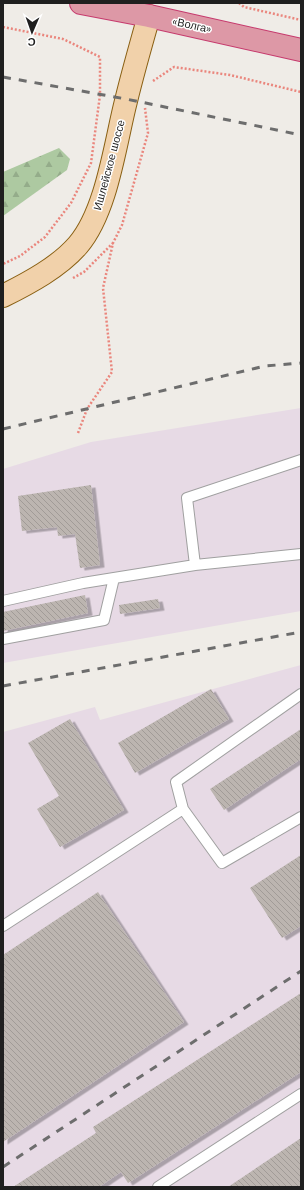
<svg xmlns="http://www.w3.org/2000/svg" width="304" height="1190" viewBox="0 0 304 1190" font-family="'DM Sans',sans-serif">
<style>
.industrial{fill:#e7dae5}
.forest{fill:url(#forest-firs)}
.building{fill:url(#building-back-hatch);filter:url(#shadow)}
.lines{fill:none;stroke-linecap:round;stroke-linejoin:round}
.lane-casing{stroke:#a0a0a0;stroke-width:12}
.primary-casing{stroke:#895f12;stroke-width:24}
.highway-casing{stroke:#c63a6d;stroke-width:24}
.path{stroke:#ea867d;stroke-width:2.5;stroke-dasharray:2 2;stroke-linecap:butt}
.lane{stroke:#fff;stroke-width:10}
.primary{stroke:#f1d1aa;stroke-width:22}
.highway{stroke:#dd98a6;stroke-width:22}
.rail{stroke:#6d6d6d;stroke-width:3;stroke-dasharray:8 8;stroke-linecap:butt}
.labels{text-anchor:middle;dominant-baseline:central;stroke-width:3;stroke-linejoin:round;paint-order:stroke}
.street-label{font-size:11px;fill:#1f1f1f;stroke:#fff}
</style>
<defs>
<pattern id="forest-firs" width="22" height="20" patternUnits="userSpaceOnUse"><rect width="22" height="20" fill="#adc9a1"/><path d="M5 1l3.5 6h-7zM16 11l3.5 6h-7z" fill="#94ac8a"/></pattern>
<pattern id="building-back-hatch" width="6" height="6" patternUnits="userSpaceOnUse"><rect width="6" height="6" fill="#bcb5b0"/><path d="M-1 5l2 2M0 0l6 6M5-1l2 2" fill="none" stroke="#a19b97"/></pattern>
<filter id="shadow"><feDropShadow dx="4.5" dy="2.5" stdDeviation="0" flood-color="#0004"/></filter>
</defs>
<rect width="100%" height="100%" fill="#efece7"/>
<path class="industrial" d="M 301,408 L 301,611 L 3,663 L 3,469 L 91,442 Z
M 301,665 L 301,1187 L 3,1187 L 3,732 L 95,707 L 100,720 Z"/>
<path class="forest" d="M 59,148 L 70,159 L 67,170 L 3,216 L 3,172 Z"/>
<path class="building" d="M 91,485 L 100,565 L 80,568 L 75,534 L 58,536 L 57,527 L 22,531 L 18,496 Z
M 85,595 L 88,613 L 3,631 L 3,612 Z
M 158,599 L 160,608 L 120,614 L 119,605 Z
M 211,689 L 229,719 L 135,773 L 118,743 Z
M 70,719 L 124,810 L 60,847 L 37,809 L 59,796 L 28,743 Z
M 301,729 L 301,759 L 224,810 L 210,789 Z
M 301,855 L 301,926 L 282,938 L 250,888 Z
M 98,892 L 184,1022 L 3,1142 L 3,955 Z
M 301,993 L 301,1072 L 128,1183 L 121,1172 L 99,1187 L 13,1187 L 96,1133 L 93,1127 Z
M 301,1138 L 301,1187 L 228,1187 Z"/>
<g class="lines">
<g class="lane-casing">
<path id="lane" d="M 195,565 L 187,498 L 301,460
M 3,601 L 83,583 L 114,578
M 3,639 L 104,620 L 114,578 L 195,565 L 301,554
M 183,809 L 176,782 L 301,694
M 3,926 L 183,809 L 222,863 L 301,817
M 158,1187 L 301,1094"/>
</g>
<g class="primary-casing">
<path id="primary" d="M 3,296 C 29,283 59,267 78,245 C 107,211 115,144 126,101 C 133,72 141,44 149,16"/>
</g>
<g class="highway-casing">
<path id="highway" d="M 81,3 L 149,16 L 301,50"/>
</g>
<path class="path" d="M 239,3 L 244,7 L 301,20
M 3,27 L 63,39 L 100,57 L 100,95 L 91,163 L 71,203 L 45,237 L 20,256 L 3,264
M 153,81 L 174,67 L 230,75 L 301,92
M 73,278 L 84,272 L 113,243
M 78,433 L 87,409 L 112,372 L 103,288 L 113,243 L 122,225 L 148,133 L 145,108"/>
<use href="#lane" class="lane"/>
<use href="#primary" class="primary"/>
<use href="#highway" class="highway"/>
<path class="rail" d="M 3,77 L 126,99 L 301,135
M 3,429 L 265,366 L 301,363
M 3,686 L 301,632
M 3,1167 L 301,971"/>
</g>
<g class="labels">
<g class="street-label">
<text transform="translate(192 25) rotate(12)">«Волга»</text>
<text transform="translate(109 165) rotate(-75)">Ишлейское шоссе</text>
</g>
</g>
<rect width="304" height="1190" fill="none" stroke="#1f1f1f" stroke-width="8"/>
<g transform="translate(32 32) rotate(182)" stroke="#ffffff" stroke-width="3" paint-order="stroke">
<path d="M0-3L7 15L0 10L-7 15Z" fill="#1f1f1f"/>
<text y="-6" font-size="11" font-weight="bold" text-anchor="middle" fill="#1f1f1f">С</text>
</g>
</svg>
